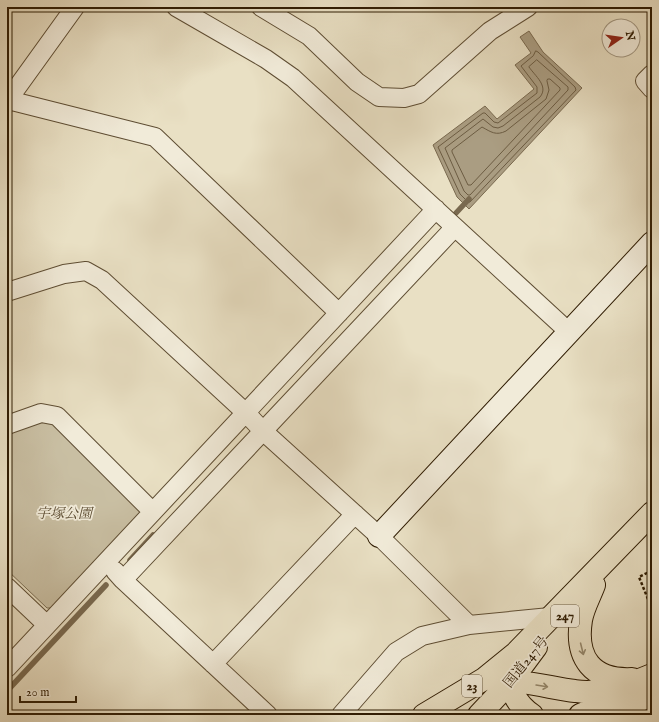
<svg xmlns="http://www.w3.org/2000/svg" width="659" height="722" viewBox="0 0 659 722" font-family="'IM FELL English','Noto Serif JP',serif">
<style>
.green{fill:#c9bfa3;stroke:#7c6e53}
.water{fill:#aa9d82;stroke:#79694f}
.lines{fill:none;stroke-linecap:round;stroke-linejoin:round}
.shore{stroke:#6c5c42;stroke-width:1}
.stream{stroke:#79694f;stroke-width:5.5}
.street-casing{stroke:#5e4d33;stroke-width:20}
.secondary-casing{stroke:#2f1c03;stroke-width:24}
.highway-casing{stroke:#2f1c03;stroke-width:24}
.path{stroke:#2f1c03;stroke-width:2.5;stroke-dasharray:3 2;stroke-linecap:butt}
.street{stroke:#f1ebd9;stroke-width:18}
.secondary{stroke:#f1ebd9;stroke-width:22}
.highway{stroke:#e9e0c4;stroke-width:22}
.oneway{stroke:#95886d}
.labels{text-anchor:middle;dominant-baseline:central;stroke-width:3.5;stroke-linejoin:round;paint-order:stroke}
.shield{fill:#f1ebd9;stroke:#695a43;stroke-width:1}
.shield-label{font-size:13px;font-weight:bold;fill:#2f1c03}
.park-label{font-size:14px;font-style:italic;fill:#5d4d33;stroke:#f1ebd9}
.street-label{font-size:14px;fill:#2f1c03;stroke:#f1ebd9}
</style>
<rect width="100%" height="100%" fill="#e9e0c4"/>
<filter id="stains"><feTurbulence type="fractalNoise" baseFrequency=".005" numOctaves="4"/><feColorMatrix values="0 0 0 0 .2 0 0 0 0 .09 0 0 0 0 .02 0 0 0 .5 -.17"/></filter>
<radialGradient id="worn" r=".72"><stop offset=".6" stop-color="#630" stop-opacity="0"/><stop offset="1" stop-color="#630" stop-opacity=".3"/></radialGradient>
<path class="green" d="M 45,421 L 55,422 L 140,510 L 140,516 L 54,608 L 47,608 L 7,570 L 7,434 Z"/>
<path class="water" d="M 529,31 L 543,52 L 582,88 L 469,209 L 457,197 L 433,145 L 485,106 L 497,119 L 534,89 L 515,65 L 531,53 L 520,37 Z"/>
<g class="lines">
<path class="shore" d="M 536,51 L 538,52 L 575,87 L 576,90 L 470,202 L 468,202 L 460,194 L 438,147 L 483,113 L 485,113 L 494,122 L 498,123 L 537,93 L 537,87 L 521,66 L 533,56 Z
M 537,60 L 568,87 L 568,90 L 470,195 L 468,195 L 464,191 L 445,148 L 483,119 L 493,127 L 498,128 L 503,126 L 540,97 C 549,86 535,76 529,67 Z
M 548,79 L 550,79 L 560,88 L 560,90 L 471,185 L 468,185 L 452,152 L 452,150 L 482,127 C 491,132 496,136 506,131 L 546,99 L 549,90 L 547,81 Z"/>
<path class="stream" d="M 456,213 L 469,199
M 130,560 L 153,535
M 7,691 L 106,585"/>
<g class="street-casing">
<path id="street" d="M 176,7 L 266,59 L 293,78 L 569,332
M 261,7 L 309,36 L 357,82 L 379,97 L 404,98 L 419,94 L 490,31 L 528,7
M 652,74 L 645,81 L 652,89
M 8,100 L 155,137 L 339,313
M 7,103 L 8,100 L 75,7
M 7,292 L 64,274 L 86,271 L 102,280 L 246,413 L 263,431 L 379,536 L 469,625
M 7,425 L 41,413 L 57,416 L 153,512
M 115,571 L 123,580 L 268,715
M 123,580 L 455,227
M 7,587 L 47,625
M 213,664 L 355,514
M 7,668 L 436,209
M 341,715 L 396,652 L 422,636 L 469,625 L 550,617"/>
</g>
<g class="secondary-casing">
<path id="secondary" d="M 379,536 L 652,243"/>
</g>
<g class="highway-casing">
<path id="highway" d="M 594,585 C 590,596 583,608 581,620 C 575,658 592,681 632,679
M 509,671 C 512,692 514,702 532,715
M 499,683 C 519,678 553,689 575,691 C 601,695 628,685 652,675
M 613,712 L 652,695
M 424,715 L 484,679 L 516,653 L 652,513
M 479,715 L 510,682 L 536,647
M 580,715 L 626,695"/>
</g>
<path class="path" d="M 652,582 L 647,573 L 639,577 L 652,609"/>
<use href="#street" class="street"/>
<use href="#secondary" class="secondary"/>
<use href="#highway" class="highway"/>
</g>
<defs><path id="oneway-shaft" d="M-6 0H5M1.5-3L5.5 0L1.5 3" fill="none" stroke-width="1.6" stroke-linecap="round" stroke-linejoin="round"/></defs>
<g class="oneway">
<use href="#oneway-shaft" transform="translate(582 649) rotate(76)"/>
<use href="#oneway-shaft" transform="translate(542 686) rotate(9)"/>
</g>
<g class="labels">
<g class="shield">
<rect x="551" y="605" width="28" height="22" rx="3"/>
<rect x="462" y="675" width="20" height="22" rx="3"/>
</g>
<g class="shield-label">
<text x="565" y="616">247</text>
<text x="472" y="686">23</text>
</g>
<g class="park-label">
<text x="64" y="514">宇塚公園</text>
</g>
<g class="street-label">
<text transform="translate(526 662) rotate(-51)">国道247号</text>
</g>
</g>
<rect width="659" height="722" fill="none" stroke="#e9e0c4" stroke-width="24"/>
<rect x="8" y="8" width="643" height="706" fill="none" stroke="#2f1c03" stroke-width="2"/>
<rect x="12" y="12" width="635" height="698" fill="none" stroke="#2f1c03"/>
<g transform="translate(621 38) rotate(77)"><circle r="19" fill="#f1ebd9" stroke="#a39883"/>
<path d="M0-3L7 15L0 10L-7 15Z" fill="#8f2418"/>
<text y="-6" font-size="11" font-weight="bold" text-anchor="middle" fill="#2f1c03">N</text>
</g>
<path d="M20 696v6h56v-6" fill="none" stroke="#2f1c03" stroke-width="2"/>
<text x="26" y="696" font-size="12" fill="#2f1c03" stroke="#f1ebd9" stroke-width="3" paint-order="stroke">20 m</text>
<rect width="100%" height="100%" filter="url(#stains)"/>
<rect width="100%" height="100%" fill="url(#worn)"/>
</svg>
